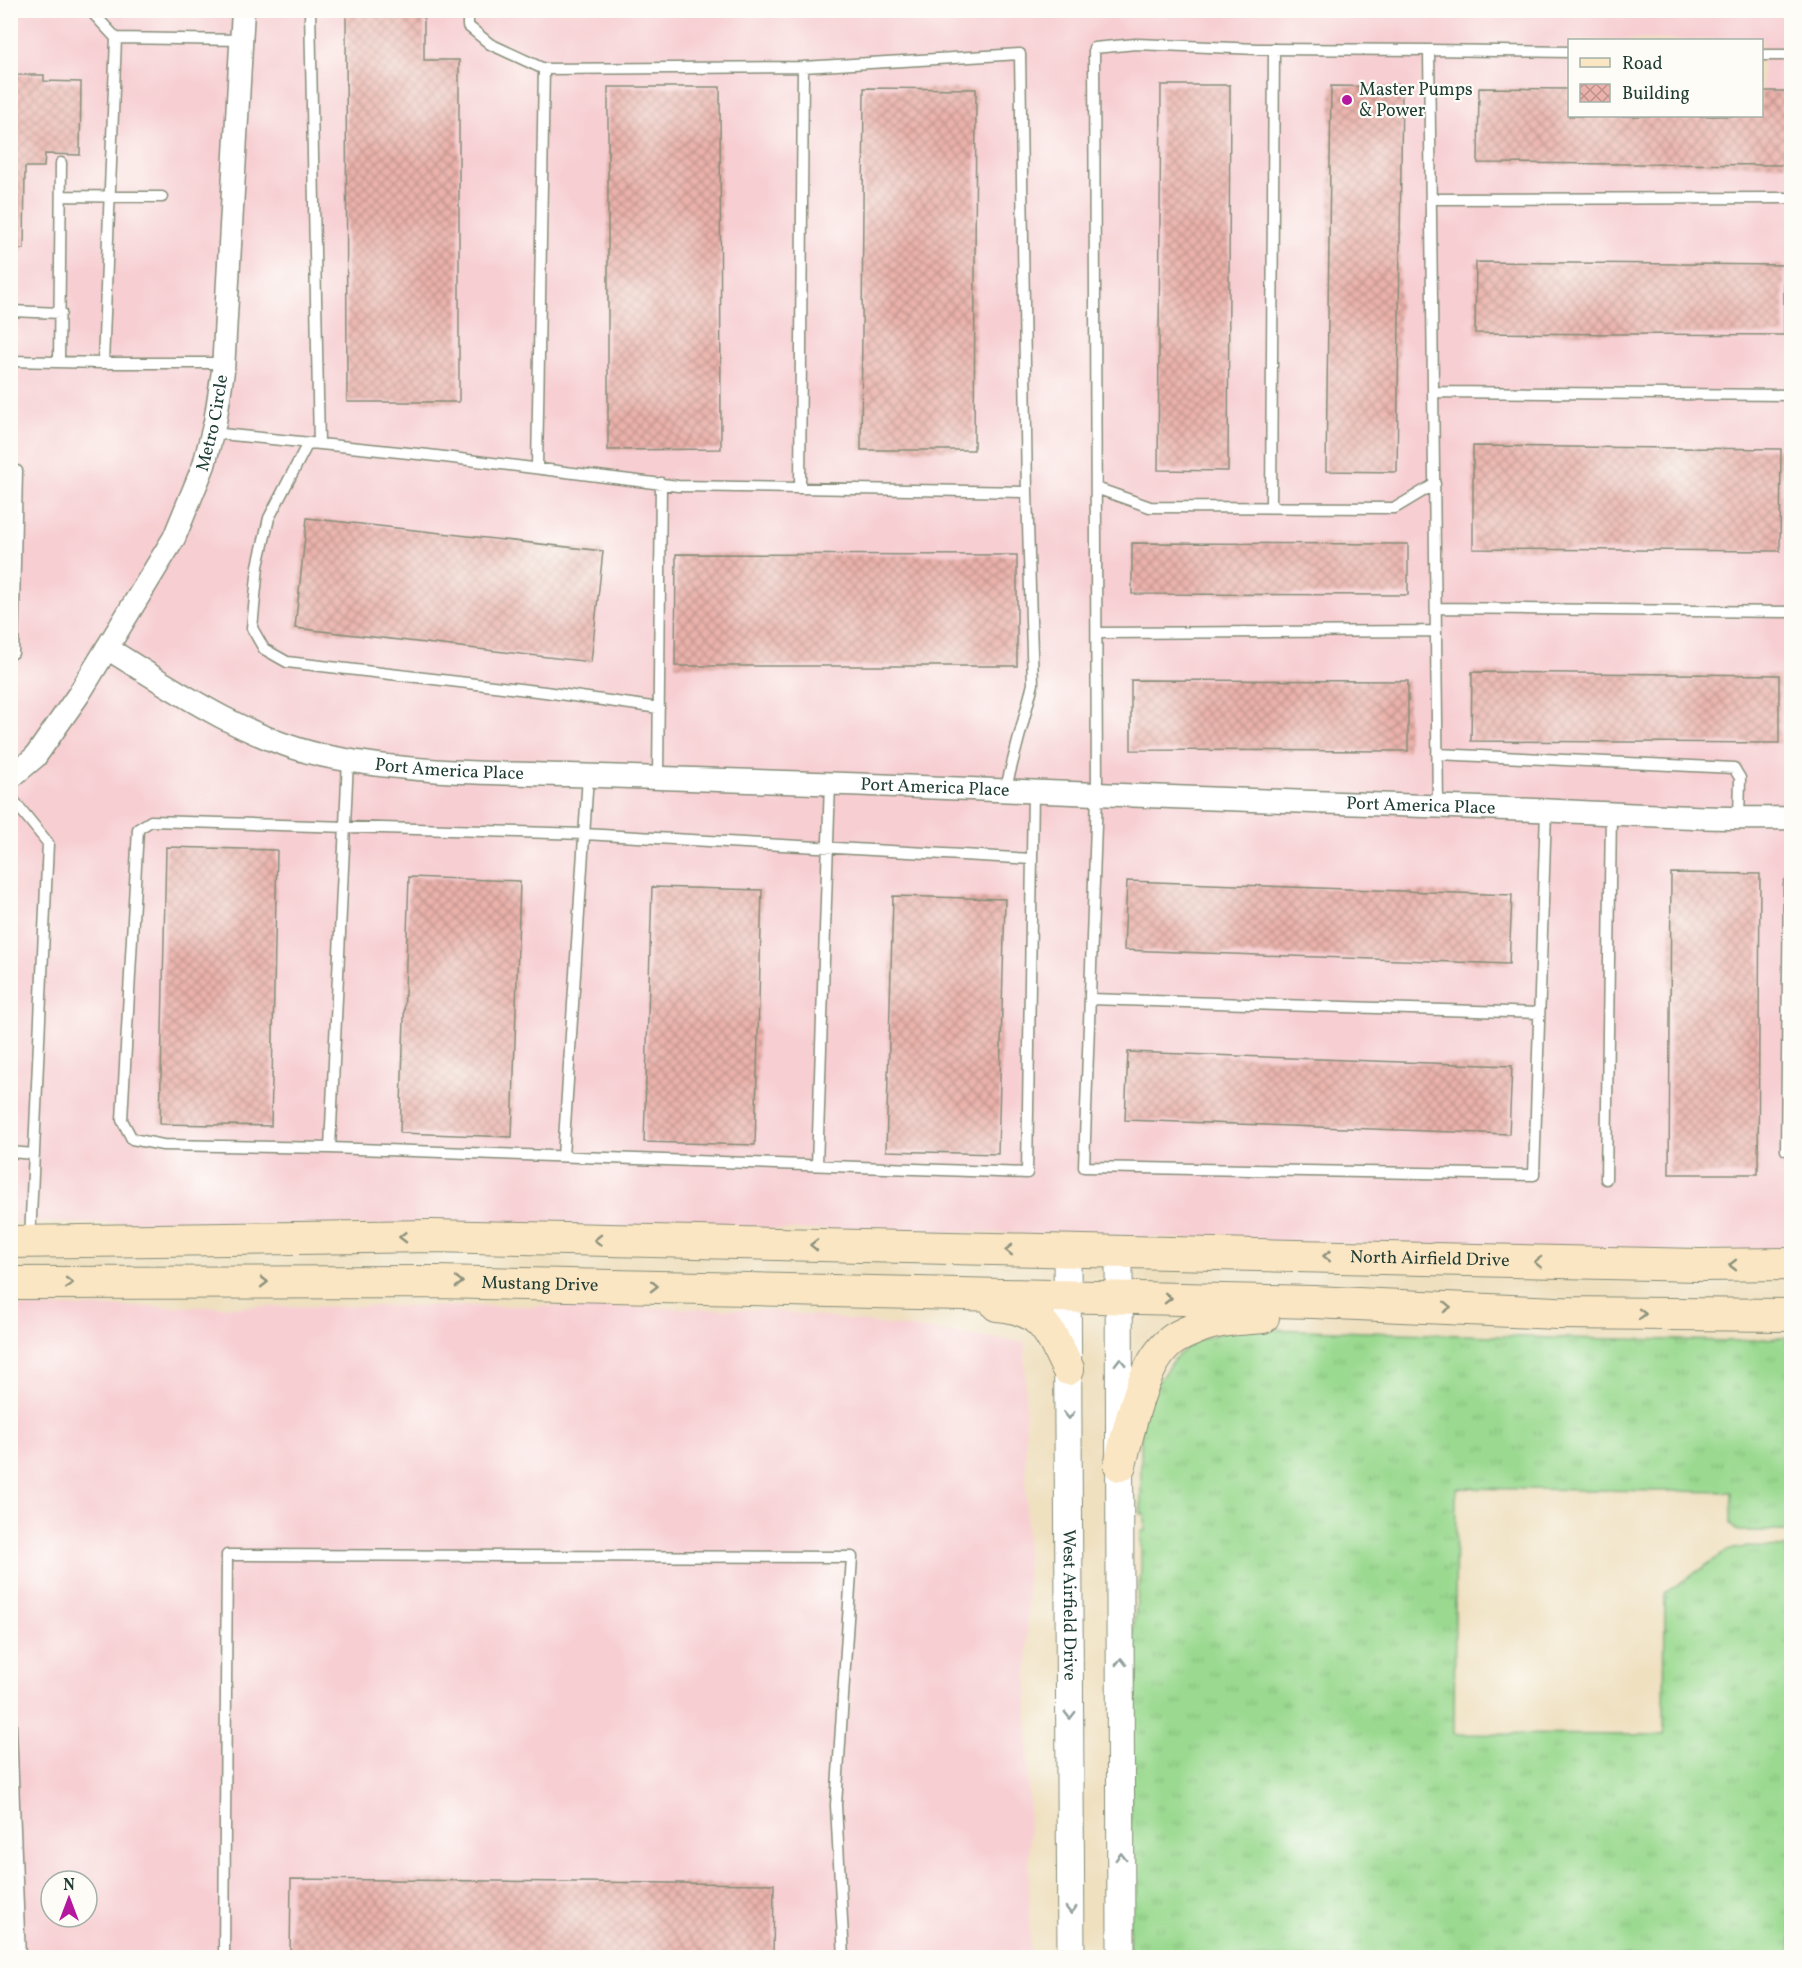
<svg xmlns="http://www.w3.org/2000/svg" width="1802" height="1968" viewBox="0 0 1802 1968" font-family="Vollkorn,serif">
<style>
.built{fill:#f7cfd3;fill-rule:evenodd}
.grass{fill:url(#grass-tufts);stroke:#5c8b62;stroke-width:1.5}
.building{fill:url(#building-cross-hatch)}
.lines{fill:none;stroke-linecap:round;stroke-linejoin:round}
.service-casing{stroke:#878e7a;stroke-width:13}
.minor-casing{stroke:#878e7a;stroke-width:25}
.tertiary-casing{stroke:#878e7a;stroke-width:29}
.secondary-casing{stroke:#878e7a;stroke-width:34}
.service{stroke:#fff;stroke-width:10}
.minor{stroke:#fff;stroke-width:22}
.tertiary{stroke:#fff;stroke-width:27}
.secondary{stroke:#fbe6c4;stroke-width:32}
.oneway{stroke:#8d927c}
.oneway2{stroke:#8f9e9a}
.poi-dot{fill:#b5179e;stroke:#fdfcf7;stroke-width:2}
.labels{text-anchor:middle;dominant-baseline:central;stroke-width:4.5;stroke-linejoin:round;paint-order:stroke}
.poi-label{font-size:18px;fill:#1f3d34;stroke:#fdfcf7;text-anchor:start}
.street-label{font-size:18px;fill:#1f3d34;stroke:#fdfcf7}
</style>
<defs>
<pattern id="grass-tufts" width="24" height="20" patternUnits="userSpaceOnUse" patternTransform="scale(1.5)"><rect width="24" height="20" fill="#9ad98f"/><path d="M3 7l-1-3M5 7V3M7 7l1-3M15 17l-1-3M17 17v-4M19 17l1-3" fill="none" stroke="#84bb7c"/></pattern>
<pattern id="building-cross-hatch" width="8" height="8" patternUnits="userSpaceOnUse" patternTransform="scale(1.5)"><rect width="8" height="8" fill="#ebb2ab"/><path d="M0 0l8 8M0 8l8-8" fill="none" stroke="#be928c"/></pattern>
</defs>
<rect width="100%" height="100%" fill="#fdfcf7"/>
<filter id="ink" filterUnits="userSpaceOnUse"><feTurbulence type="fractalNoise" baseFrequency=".0167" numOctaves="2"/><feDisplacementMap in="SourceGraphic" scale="12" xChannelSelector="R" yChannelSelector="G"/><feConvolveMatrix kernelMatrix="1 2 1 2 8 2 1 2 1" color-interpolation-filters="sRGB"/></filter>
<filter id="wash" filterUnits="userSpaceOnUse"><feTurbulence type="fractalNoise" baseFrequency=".008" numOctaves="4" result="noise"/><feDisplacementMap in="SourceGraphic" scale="24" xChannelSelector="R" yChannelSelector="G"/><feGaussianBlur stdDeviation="1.35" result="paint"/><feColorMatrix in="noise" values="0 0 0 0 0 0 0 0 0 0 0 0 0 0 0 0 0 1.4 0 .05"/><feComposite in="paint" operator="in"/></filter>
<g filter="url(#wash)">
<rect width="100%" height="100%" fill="#efe0c0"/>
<path class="built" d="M 11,11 L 1791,11 L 1791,1248 L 1667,1253 L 920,1231 L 11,1222 ZM 1570,40 L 1762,40 L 1762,116 L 1570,116 Z
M 566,1306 L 767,1310 L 1025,1342 L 1030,1957 L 11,1958 L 11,1307 ZM 51,1881 L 87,1881 L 87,1917 L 51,1917 Z"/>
<path class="grass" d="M 1237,1328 L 1555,1338 L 1737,1341 L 1791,1337 L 1791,1531 L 1738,1531 L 1731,1523 L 1732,1492 L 1456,1488 L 1454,1734 L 1664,1735 L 1665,1593 L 1729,1550 L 1745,1547 L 1791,1548 L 1791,1957 L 1129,1958 L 1132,1638 L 1141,1572 L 1141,1531 L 1145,1531 L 1145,1514 L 1141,1514 L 1141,1421 L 1149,1394 L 1175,1358 L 1195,1341 Z"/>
<g id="blocks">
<path class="building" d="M 346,10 L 424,10 L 424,60 L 459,60 L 459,402 L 347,402 Z
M 10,75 L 44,75 L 44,81 L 81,82 L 80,155 L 45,154 L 44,167 L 25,167 L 24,249 L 10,249 Z
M 1161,85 L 1230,85 L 1228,471 L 1158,470 Z
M 1331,86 L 1402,87 L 1397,472 L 1326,471 Z
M 608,87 L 720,87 L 721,449 L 608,450 Z
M 864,88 L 976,89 L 974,450 L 861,450 Z
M 1479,88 L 1569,89 L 1569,116 L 1761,116 L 1761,91 L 1787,91 L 1786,165 L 1478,163 Z
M 1476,262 L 1784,265 L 1784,335 L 1475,333 Z
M 1473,446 L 1781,449 L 1780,551 L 1473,549 Z
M 307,518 L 603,551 L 591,662 L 295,628 Z
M 1132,543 L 1408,544 L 1408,595 L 1132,594 Z
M 676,554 L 1017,555 L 1017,666 L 675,666 Z
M 1472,672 L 1779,675 L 1779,743 L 1471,741 Z
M 1131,680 L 1408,681 L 1408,751 L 1131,750 Z
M 166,847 L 277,850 L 271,1126 L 160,1124 Z
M 1671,873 L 1760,874 L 1758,1174 L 1669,1174 Z
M 409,877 L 520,881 L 512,1137 L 400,1133 Z
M 1127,881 L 1512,895 L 1509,964 L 1124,950 Z
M 652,887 L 762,890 L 755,1145 L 644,1142 Z
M 893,896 L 1005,899 L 998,1154 L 886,1151 Z
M 1128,1052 L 1512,1066 L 1509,1134 L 1125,1120 Z
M 291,1879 L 774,1884 L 773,1958 L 290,1958 Z"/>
</g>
</g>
<g filter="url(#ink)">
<use href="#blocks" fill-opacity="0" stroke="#878e7a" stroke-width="1.5"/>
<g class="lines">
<g class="service-casing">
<path id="service" d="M 90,10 L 116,38 L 241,40
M 310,10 L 319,444
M 468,10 L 468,26 L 490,44 L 544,69
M 116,38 L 103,363 L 223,363
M 1429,50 L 1570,52
M 1762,55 L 1792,55
M 62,196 L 162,197
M 1431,199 L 1792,198
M 10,311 L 61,313
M 10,361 L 103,363
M 59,362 L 61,163
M 1433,392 L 1792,395
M 212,433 L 428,455 L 678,486 L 1027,492 L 1020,54 L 803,67 L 544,69 L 537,468
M 308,443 L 269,518 L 258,566 L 252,628 L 264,649 L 287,662 L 545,692 L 659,708
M 800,488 L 803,67
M 1096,488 L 1150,507 L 1395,508 L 1435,484
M 1271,507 L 1274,49
M 1436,608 L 1792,612
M 1097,633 L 1436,631
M 13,653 L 17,471
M 1437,754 L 1734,768 L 1740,778 L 1739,819
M 348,760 L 330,1148 L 1027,1173 L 1033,792
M 658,778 L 661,483
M 1005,791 L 1033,684 L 1027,492
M 10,796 L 48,843 L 30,1239
M 1438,806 L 1429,50 L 1258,49 L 1136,44 L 1094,48 L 1097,795 L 1084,1167 L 1534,1175 L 1546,810
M 1090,999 L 1539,1013
M 330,1148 L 163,1145 L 132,1139 L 122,1120 L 138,829 L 151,821 L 584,834 L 1032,859
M 1786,1150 L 1789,884
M 10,1152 L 34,1154
M 563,1156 L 588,776
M 817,1165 L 830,783
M 1606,1179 L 1611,812
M 10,1702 L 20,1958
M 224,1958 L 227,1555 L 852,1557 L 836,1805 L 844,1958"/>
</g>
<g class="minor-casing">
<g id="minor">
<path id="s1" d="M 107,648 C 175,691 251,742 330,757 C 409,773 490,773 570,775 C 671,778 771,781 871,785 C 1083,794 1296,802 1508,809 C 1602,812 1697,820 1792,818"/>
<path id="s2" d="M 10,778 L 35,757 L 79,694 L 174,538 L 204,465 L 215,422 L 223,371 L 243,10"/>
</g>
</g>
<g class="tertiary-casing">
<g id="tertiary">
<path id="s3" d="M 1067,1251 L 1071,1958"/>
<path d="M 1119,1252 L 1121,1958"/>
</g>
</g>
<g class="secondary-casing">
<g id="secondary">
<path id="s4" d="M 10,1242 L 432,1236 L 1560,1262 L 1700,1265 L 1792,1264"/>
<path id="s5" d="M 10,1283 L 437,1282 L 1314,1302 L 1557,1313 L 1792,1315"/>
<path d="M 997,1305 C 1042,1308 1050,1332 1068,1369"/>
<path d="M 1120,1465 C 1129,1430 1141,1366 1170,1342 C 1176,1337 1187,1332 1195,1329 C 1215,1319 1241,1319 1263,1317"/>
</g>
</g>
<use href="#service" class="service"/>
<use href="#minor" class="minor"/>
<use href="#tertiary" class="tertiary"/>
<use href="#secondary" class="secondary"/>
</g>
<defs><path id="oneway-chevron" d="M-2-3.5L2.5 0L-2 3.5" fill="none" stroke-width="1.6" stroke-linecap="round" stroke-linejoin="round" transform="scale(1.5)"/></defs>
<g class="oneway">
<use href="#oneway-chevron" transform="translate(403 1237) rotate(179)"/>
<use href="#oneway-chevron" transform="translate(598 1240) rotate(-179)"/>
<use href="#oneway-chevron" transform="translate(814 1245) rotate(-179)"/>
<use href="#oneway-chevron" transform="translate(1009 1250) rotate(-179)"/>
<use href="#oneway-chevron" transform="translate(1327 1256) rotate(-179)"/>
<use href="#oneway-chevron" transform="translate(1538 1262) rotate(-178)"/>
<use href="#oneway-chevron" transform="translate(1733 1265) rotate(180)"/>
<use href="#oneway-chevron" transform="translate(264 1282)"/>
<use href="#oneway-chevron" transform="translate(459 1282) rotate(1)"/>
<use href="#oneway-chevron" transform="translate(69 1283)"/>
<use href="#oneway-chevron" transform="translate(654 1286) rotate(1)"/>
<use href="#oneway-chevron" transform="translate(1168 1298) rotate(1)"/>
<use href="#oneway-chevron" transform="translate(1447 1307) rotate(2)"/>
<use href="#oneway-chevron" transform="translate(1642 1314)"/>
</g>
<g class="oneway2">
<use href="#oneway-chevron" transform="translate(1120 1362) rotate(-91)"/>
<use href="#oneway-chevron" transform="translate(1069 1415) rotate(89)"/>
<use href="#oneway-chevron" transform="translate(1121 1662) rotate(-90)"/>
<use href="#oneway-chevron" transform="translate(1070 1715) rotate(90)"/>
<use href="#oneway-chevron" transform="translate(1121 1857) rotate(-90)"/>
<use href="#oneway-chevron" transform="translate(1071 1910) rotate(90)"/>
</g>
</g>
<circle class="poi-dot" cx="1347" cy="100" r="6"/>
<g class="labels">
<g class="poi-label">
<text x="1359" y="90">Master Pumps<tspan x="1359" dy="21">&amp; Power</tspan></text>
</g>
<g class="street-label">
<text stroke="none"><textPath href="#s2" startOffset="414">Metro Circle</textPath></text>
<text stroke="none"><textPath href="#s1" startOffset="370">Port America Place</textPath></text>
<text stroke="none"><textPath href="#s1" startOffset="856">Port America Place</textPath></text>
<text stroke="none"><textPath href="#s1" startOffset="1342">Port America Place</textPath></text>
<text stroke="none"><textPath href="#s4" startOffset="1420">North Airfield Drive</textPath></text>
<text stroke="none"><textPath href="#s5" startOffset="530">Mustang Drive</textPath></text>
<text stroke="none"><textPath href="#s3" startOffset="354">West Airfield Drive</textPath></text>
</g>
</g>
<rect width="1802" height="1968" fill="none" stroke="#fdfcf7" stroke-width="36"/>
<rect x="1568" y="39" width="195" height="78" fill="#fdfcf7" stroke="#a4b0a9" stroke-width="1.5"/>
<rect x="1580" y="58" width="30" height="9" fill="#fbe6c4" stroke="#a4b0a9" stroke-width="1.5"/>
<text x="1622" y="69" font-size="18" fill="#1f3d34">Road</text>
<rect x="1580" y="84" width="30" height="18" fill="url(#building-cross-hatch)" stroke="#a4b0a9" stroke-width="1.5"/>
<text x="1622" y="99" font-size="18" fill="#1f3d34">Building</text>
<g transform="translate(69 1899)"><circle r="28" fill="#fdfcf7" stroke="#a4b0a9" stroke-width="1.5"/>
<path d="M0-4.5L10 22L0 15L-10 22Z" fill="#b5179e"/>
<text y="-9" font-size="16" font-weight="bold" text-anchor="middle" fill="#1f3d34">N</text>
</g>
</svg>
